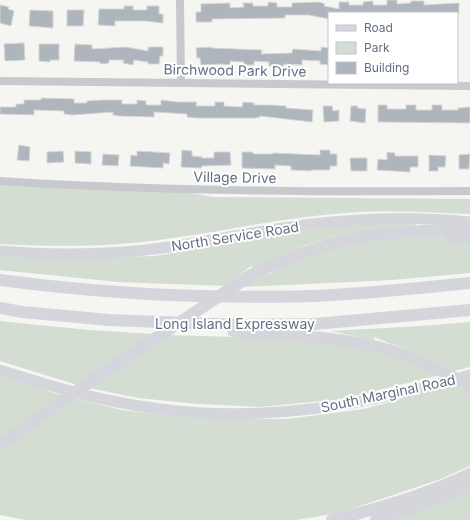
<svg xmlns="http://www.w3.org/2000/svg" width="470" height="520" viewBox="0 0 470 520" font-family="Inter,sans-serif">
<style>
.green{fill:#d4ddd2}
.building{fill:#afb5bc;stroke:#d6d6d4}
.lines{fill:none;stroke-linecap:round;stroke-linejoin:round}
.minor{stroke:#c7c9cd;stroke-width:8}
.major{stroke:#d4d6dc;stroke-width:11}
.highway{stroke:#d4d6dc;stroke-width:12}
.labels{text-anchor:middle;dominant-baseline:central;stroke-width:4;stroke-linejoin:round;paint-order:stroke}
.street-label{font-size:14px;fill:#636f84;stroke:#fff}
</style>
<rect width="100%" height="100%" fill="#f5f5f1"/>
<path class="green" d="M 0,181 L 168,189 L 213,197 L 470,199 L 470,214 C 429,213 387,209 346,213 C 286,217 226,231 166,239 C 111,247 56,247 0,244 Z
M 353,224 L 416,224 L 414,227 C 394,229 373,230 353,233 C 318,238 285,253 253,268 L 251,266 L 226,286 L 118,282 L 0,270 L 0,256 L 46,259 L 155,256 L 312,229 Z
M 405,236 L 441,237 L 470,242 L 470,273 L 392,280 L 242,287 L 261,276 L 272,273 L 277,266 L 358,241 Z
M 0,321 L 89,330 L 154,334 L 77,385 L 0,361 Z
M 470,322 L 470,367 L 454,371 L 420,355 L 374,337 L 374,340 L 331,331 L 421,326 Z
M 167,335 C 246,338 328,336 404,358 C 417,362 429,369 440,375 L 342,399 L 259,407 L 198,404 L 138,398 L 89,388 Z
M 0,374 L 57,394 L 64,395 L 0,439 Z
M 457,384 L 470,391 L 470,466 L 438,480 L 339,513 L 296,520 L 26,520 L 0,515 L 0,450 L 74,398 L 122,410 L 190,418 L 287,419 L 364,409 Z
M 470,491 L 470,520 L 387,520 Z"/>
<path class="building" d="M 387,0 L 397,0 L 397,4 L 411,3 L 411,1 L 424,1 L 424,5 L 459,3 L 459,13 L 329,13 L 329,19 L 309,15 L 285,15 L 285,18 L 212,19 L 212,22 L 196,22 L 196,12 L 201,12 L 201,4 L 230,3 L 230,8 L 244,7 L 243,3 L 253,3 L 253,6 L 268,6 L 268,2 L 277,3 L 277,7 L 292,7 L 292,3 L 319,2 L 325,4 L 324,6 L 339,9 L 339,2 L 349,2 L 349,5 L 363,5 L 363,2 L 373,1 L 373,5 L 387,5 Z
M 0,5 L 9,7 L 8,9 L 14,11 L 11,26 L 0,23 Z
M 124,6 L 133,6 L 133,10 L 147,10 L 147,6 L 159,6 L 159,14 L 163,14 L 163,23 L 146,21 L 115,21 L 115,26 L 98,25 L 99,9 L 124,9 Z
M 30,10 L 53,11 L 53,28 L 29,26 Z
M 67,10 L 84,10 L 83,26 L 67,26 Z
M 24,43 L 25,60 L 5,61 L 4,44 Z
M 39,44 L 59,44 L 59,60 L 50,60 L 50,62 L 39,61 Z
M 75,44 L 92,45 L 92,49 L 126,47 L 148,51 L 148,47 L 163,47 L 163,56 L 160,56 L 159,64 L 148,64 L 148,62 L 134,60 L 133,65 L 123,63 L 124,60 L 109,60 L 109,63 L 100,64 L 100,62 L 74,61 Z
M 211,47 L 211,48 L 262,50 L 261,54 L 292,53 L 293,49 L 321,51 L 321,47 L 329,48 L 329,65 L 320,64 L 320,61 L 302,60 L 302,65 L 284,64 L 284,66 L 269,66 L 269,62 L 254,61 L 254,65 L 244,65 L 244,62 L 230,61 L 230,65 L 220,64 L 201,65 L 200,58 L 197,58 L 196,48 Z
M 41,98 L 74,99 L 74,103 L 87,103 L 87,101 L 103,100 L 122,100 L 122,104 L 137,104 L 137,100 L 146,101 L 146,105 L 161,105 L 161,100 L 178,102 L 197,102 L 196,106 L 215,106 L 215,102 L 224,102 L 224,106 L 242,107 L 243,102 L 254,103 L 254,105 L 269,105 L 286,106 L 286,108 L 313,110 L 312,122 L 260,116 L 260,117 L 255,118 L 195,118 L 187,117 L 187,114 L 154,112 L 154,117 L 120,116 L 113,115 L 113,112 L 72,115 L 64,114 L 64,111 L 34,110 L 34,115 L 0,114 L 0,107 L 16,107 L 16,104 L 24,104 L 24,100 L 41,100 Z
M 378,105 L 387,105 L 387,109 L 406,109 L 406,105 L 416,105 L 416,110 L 432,110 L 432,105 L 442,105 L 442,110 L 458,110 L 458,108 L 470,107 L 470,123 L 378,122 Z
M 323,106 L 332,106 L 333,111 L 339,110 L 339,121 L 324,122 Z
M 351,106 L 358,106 L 357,108 L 366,109 L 365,123 L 350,121 Z
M 19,145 L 30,147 L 29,161 L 17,160 Z
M 182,150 L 192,151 L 192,156 L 202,157 L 202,158 L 214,158 L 214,152 L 230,152 L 231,165 L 202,166 L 201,168 L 181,167 Z
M 320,150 L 330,150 L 330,154 L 337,154 L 337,166 L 330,166 L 330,170 L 311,170 L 311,171 L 291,170 L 291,166 L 275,165 L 275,169 L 242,168 L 242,152 L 252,152 L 254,154 L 273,154 L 273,153 L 320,155 Z
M 63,151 L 64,162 L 47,163 L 47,152 Z
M 75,151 L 91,152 L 91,164 L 75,163 Z
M 137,151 L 170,153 L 169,164 L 163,163 L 163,168 L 130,166 L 131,155 L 137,156 Z
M 387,152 L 395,153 L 395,156 L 418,156 L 418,167 L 410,167 L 410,172 L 377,170 L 378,159 L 387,160 Z
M 103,154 L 119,155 L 118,166 L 102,165 Z
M 470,154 L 469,169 L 459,169 L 459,155 Z
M 429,155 L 446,156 L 445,167 L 438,167 L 438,171 L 429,171 Z
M 350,158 L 367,158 L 367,171 L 351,171 Z"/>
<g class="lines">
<path class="minor" d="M 180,0 L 181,82
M 0,81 L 470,86
M 0,181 C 157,191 313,192 470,191"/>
<path class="major" d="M 0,251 C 56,256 114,255 169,247 C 214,240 259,231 304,225 C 359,218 415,216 470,222
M 0,370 C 50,386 100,401 153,408 C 260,424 367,405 470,375"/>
<path class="highway" d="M 449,236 L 470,239
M 0,280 C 104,294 209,299 313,296 C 366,294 418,288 470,283
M 0,308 L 22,312 L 109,320 L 240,325 L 315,324 L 470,310
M 233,331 C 255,336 278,333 300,336 C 326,338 352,341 378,347 C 411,355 441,370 470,386
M 0,445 L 66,398 L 251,275 C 293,255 335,239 382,234 C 410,231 441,231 470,229
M 332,520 C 379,509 426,495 470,474
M 376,520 L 413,508 L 470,486"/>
</g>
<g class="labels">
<g class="street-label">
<text transform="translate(235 70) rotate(1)">Birchwood Park Drive</text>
<text transform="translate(235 177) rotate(1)">Village Drive</text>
<text transform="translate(235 236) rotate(-9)">North Service Road</text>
<text x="235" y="323">Long Island Expressway</text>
<text transform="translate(388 393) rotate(-12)">South Marginal Road</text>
</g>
</g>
<rect x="328" y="12" width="130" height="72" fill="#ffffff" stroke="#c1c5ce"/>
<rect x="336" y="25" width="20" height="6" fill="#d4d6dc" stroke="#c1c5ce"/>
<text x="364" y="32" font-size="12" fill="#636f84">Road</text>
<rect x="336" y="42" width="20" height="12" fill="#d4ddd2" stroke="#c1c5ce"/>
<text x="364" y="52" font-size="12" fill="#636f84">Park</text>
<rect x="336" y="62" width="20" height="12" fill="#afb5bc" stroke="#c1c5ce"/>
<text x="364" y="72" font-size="12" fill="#636f84">Building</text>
</svg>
